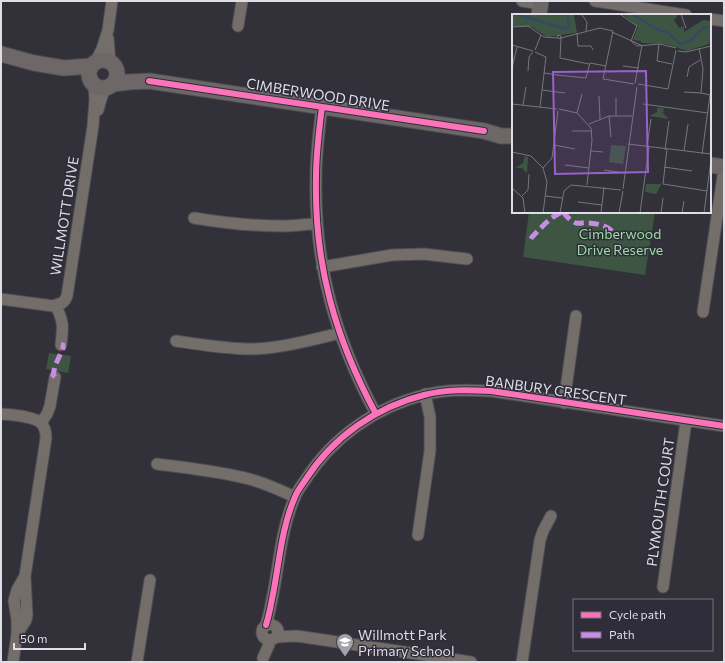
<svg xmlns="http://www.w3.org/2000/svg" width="725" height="663" viewBox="0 0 725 663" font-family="Commissioner,sans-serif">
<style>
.green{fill:#3d5542}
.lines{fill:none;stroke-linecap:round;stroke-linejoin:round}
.street-casing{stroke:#4f4d53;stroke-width:13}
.secondary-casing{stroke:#4f4d53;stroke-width:17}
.street{stroke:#746e6b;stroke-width:11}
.secondary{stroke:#6e6767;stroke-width:15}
.quiet{stroke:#ca8be6;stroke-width:5;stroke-dasharray:10 5;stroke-linecap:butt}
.cycleway-casing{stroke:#302d3b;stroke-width:8}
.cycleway{stroke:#fb73b8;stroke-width:6}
.labels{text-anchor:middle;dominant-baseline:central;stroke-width:3;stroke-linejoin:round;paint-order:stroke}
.street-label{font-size:14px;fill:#dfdde6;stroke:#302d3b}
.park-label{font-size:14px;fill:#9cdca5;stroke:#302d3b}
.poi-label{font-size:14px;fill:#dfdde6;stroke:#302d3b;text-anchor:start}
.inset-river{fill:none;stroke:#31496b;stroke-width:2}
.inset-road{fill:none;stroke:#77757e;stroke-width:1}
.view{fill:#9961cb;fill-opacity:0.15;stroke:#9961cb;stroke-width:2}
.inset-edge{fill:none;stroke:#dfdde6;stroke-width:2}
</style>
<rect width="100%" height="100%" fill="#323038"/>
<path class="green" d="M 529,212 L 655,212 L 645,275 L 523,257 Z
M 49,353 L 71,356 L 68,373 L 46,369 Z"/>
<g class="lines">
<g class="street-casing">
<path id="street" d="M 522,1 L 541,4
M 595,1 L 686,15
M 710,19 L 724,21
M 238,26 L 242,1
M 108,38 L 110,62
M 96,61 L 102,49 L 108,30 L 112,1
M 322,107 C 319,130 316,154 316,177 C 314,264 335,338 376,414
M 98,110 L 101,99 L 105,89
M 194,218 C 224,223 253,226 283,226 C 294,226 306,224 317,224
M 322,267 L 392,255 L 424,254 L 467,259
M 1,299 L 53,306 L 62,303 L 65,300 L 67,296 L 93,126 L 95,99 L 94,86
M 56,306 C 64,323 63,326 61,345
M 703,312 L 724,169
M 176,341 C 202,345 227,349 252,349 C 282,348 311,340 340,333
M 564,403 L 576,316
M 1,414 C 12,415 33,416 41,423 C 45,427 46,432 46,438 L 25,576 L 27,615 L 26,620 L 17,634
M 41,423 L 47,414 L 50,406 L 55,377
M 157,464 C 187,468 219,471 249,479 C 265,483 280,490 295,497
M 418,535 L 430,451 L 430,417 L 425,394
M 663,587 L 686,421
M 266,625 C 268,618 270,611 271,604 C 279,569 280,531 295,497 C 297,491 302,485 306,479 C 333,437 376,407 424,395 C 446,389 469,390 491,391 L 724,426
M 277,637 L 297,636 L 471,662
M 263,658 L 271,640 C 282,636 280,625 268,624 L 263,628 C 260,635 264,640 271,640
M 13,662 L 17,634 L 17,620 L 14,601 L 17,590 L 25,576
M 137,662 L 150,580
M 522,662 L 540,540 L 543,531 L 551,516"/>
</g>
<g class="secondary-casing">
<path id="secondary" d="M 539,15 L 541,1
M 1,54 L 34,63 L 64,68 L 91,66
M89 74a14 14 0 1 1 28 0a14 14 0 1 1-28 0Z
M 113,84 L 129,82 L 149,81 L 484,131 L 501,136 L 513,136
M 710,165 L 724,167"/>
</g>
<use href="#street" class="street"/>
<use href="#secondary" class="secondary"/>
<path class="quiet" d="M 563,212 C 566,216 571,221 576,223 C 580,224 584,222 588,223 C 596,223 607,226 612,231
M 531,239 L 532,237 C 541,228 550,217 562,212
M 55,377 L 53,375 L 55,366 L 63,348 L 63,345 L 61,345"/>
<g class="cycleway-casing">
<path id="cycleway" d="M 149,81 L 484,131
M 322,107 C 319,130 316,154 316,177 C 314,264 335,338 376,414
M 266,625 C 268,618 270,611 271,604 C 279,569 280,531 295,497 C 297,491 302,485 306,479 C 333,437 376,407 424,395 C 446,389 469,390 491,391 L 724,426"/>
</g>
<use href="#cycleway" class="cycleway"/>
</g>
<defs>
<g id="school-pin" transform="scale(0.9)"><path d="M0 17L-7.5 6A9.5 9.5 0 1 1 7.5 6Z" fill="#a2a0a9" stroke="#302d3b"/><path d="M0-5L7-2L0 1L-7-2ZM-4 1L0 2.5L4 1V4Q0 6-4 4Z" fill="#fff"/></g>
</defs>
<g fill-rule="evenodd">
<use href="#school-pin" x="345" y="642"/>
</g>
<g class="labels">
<g class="street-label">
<text transform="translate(318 94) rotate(9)">CIMBERWOOD DRIVE</text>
<text transform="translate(64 216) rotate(-81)">WILLMOTT DRIVE</text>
<text transform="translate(556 390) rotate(8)">BANBURY CRESCENT</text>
<text transform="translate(660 502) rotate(-82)">PLYMOUTH COURT</text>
</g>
<g class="park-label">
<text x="620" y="233">Cimberwood<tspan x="620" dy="16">Drive Reserve</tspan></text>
</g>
<g class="poi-label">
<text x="358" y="634">Willmott Park<tspan x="358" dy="16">Primary School</tspan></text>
</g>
</g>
<g transform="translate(512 14)">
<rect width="199" height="199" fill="#323038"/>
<path d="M 0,0 L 62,0 L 65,19 L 35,23 L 20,13 L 0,12 ZM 111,0 L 167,0 L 162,6 L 167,14 L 172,12 L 172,18 L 191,6 L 199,7 L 199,23 L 197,30 L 175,37 L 154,30 L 129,29 L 129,27 L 121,26 L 126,13 ZM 145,94 L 152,94 L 151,99 L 157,105 L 137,102 L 145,98 ZM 99,131 L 114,132 L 111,150 L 97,148 ZM 13,142 L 16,143 L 15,159 L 10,154 L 3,154 L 11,149 ZM 134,170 L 149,170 L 149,171 L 144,180 L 133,178 Z" fill="#3d5542"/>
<path class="inset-river" d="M 4,0 L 54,15 L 57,12 L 55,0M 120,0 L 148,17 L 156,18 L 168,30 L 180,26 L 191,14 L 199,13"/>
<path class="inset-road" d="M 108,0 L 125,12 L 119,27M 169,0 L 174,14M 70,1 L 75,8 L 74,17M 0,13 L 16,12 L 32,23 L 46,24M 100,18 L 131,32M 65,19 L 66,32 L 79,32 L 81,36M 46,21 L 49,22 L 48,25 L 45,23 ZM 49,24 L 88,14 L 101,17 L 91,65 L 122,70M 49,24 L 48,44 L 77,50M 119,27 L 125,32 L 148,30 L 164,34M 147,30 L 145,47 L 160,50M 0,31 L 21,37M 187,34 L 191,55 L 189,79 L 199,81M 23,36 L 29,21M 166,37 L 174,38 L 199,32M 23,38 L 34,43 L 28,93M 111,52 L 127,54M 0,54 L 5,33M 16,57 L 17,43 L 21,38M 32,59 L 46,61M 45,61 L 74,64 L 78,49 L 94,52M 175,63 L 177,53 L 188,46M 123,69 L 130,31M 126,70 L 156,75 L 164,36M 30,76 L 53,79M 172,78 L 189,79M 87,82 L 88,105M 0,90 L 45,95M 131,90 L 196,99M 11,91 L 14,73M 47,95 L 65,99 L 79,114 L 80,126 L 75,171M 65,99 L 70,80M 97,102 L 99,123M 104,102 L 104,84M 77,110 L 97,102 L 120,102M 60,117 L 80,117M 116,130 L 199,140M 42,131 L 63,135M 135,132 L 139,105M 155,135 L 151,170 L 195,177M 153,136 L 157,107M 79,137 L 91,138M 172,137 L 176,110M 0,138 L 19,142 L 31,154 L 35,168 L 31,199M 190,140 L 198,81M 53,151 L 77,154M 152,153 L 180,157M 31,154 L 40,144 L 46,97M 92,156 L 112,159M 0,174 L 11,184 L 13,199M 111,175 L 125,73M 10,182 L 16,176 L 17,160M 33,182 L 50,184M 66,188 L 90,191M 48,199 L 52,177 L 59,171 L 109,176M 89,199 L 92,173M 107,199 L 111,177M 128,199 L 137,133M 149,199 L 151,184M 170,199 L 172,187M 192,199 L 199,146"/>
<path class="view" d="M 134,57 L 136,158 L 43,160 L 41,58 Z"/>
<rect width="199" height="199" class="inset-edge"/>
</g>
<rect width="725" height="663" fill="none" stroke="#dfdde6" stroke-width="4"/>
<rect x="573" y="599" width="140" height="52" fill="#302d3b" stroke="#76737f"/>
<rect x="581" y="612" width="20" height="6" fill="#fb73b8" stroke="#76737f"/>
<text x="609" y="619" font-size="12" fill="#dfdde6">Cycle path</text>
<rect x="581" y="632" width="20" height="6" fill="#ca8be6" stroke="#76737f"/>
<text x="609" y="639" font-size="12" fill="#dfdde6">Path</text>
<path d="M14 643v6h71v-6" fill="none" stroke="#dfdde6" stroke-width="2"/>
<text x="20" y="643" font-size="12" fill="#dfdde6" stroke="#302d3b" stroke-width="3" paint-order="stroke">50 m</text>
</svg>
